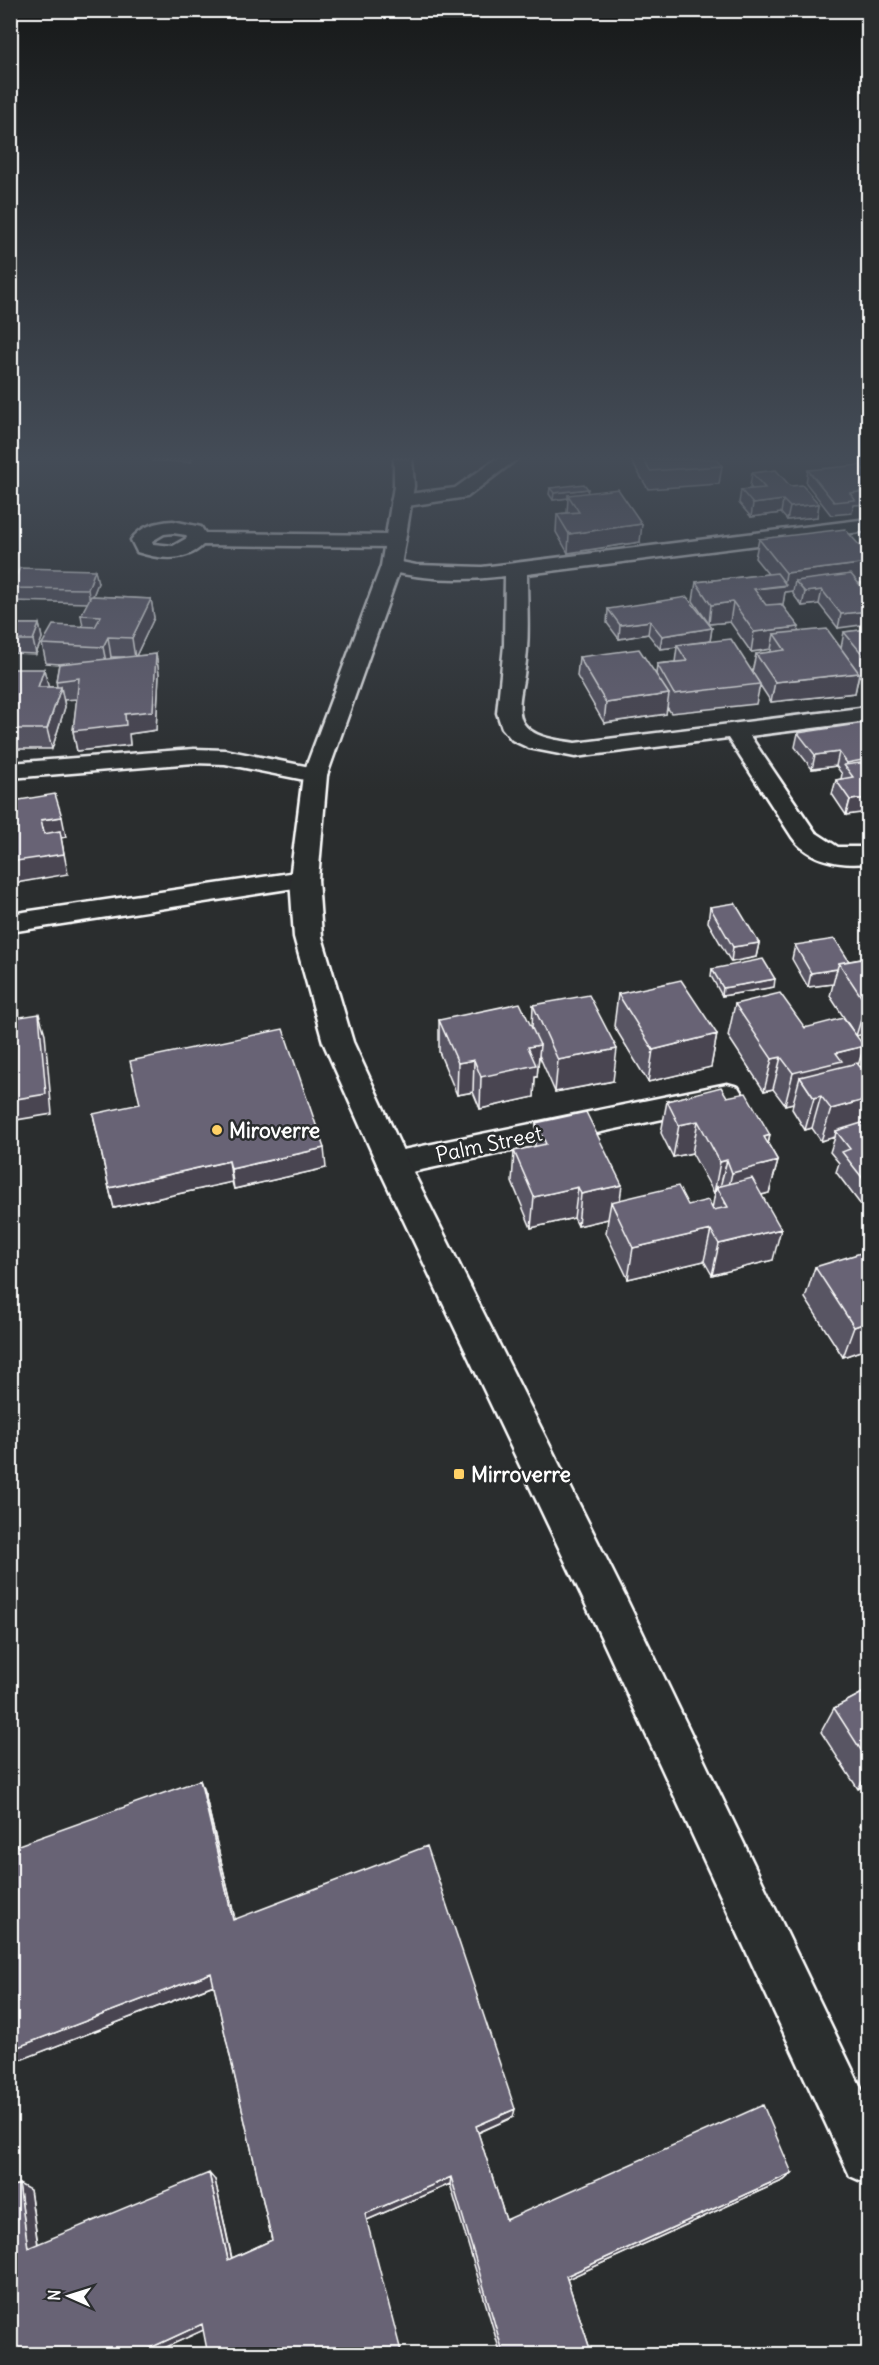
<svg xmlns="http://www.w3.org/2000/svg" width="879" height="2365" viewBox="0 0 879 2365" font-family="Delius,sans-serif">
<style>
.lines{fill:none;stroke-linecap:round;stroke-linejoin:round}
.minor-casing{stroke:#fff;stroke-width:5}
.major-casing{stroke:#fff;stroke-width:5}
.minor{fill:#2a2d2e;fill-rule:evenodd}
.major{fill:#2a2d2e;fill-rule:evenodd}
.wall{fill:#595564;stroke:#fff;stroke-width:1.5;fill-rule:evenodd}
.shaded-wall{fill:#484551;stroke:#fff;stroke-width:1.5}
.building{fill:#676374;stroke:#fff;stroke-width:1.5}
.poi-dot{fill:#ffd166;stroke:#2a2d2e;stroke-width:2}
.labels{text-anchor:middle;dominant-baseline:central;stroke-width:5;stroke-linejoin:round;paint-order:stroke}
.poi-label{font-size:21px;font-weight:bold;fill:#fff;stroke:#2a2d2e;text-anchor:start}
.street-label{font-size:21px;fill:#fff;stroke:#2a2d2e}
</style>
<rect width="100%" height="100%" fill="#2a2d2e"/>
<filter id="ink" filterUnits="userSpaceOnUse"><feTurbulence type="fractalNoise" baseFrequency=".0167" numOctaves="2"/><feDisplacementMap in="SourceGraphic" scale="12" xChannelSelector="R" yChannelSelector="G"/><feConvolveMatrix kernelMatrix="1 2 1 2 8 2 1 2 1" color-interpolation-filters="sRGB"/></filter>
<g filter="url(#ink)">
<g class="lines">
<g class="minor-casing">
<path id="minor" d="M 496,459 L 517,459 L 467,497 L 401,507 L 394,505 L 391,501 L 394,497 L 401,495 L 455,488 Z
M 868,519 L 868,531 L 527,574 C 527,607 530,642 524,675 C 522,688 515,712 524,724 C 535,739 559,740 575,743 L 868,707 L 868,721 L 750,736 L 815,832 L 838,847 L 868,847 L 868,863 C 841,866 809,861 792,837 L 728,738 L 575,757 L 529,748 L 512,740 L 502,728 L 497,713 L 504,645 L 505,576 C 465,581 423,580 384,570 L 381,566 L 384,562 L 391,560 L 416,565 L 482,567 Z
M 173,521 L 201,527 L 205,533 L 395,535 L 402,537 L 405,541 L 402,545 L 395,547 L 203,545 C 185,563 159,559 137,552 L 131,540 C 141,526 156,522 173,521 ZM 173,533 L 186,535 L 187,538 L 173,546 L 153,544 L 152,541 L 164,534 Z
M 194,749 L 225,750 L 315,768 L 324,770 L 327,775 L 324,780 L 315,782 L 225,764 L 194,763 L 10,778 L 10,763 Z
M 304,871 L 314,873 L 318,879 L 314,885 L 10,932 L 10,914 Z
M 727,1084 L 738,1087 L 743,1095 L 738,1103 L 393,1176 L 381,1173 L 377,1164 L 381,1155 L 393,1152 Z"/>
</g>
<g class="major-casing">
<path id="major" d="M 394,459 L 412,459 L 414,486 L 401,566 L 327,775 L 318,879 L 322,937 L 353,1042 L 409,1164 L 625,1596 L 868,2102 L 868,2184 L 850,2176 L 595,1624 L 377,1164 L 323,1042 L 294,937 L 290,879 L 303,775 L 381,566 L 394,486 Z"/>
</g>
<use href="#minor" class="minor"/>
<use href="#major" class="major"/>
</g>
<path class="wall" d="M 152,459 L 192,459 L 191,462 L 153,461 Z
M 630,459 L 717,459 L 722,466 L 719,484 L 648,489 Z
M 808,470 L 868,475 L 868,504 L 854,505 L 852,513 L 831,515 L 806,483 Z
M 752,473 L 790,486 L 819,504 L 817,517 L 787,520 L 781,513 L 751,517 L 739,503 L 741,490 L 752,489 L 750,486 Z
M 550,488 L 587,493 L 640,542 L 568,553 L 556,532 L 557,514 L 567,513 L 568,498 L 553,500 L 549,494 Z
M 759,539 L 868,555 L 868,582 L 859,583 L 838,628 L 819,604 L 802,606 L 793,594 L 793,591 L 785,592 L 783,604 L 782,604 L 798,632 L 841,648 L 844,632 L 868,629 L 868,686 L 859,675 L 855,693 L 771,702 L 760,685 L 756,704 L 671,713 L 667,707 L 666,714 L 604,723 L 577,676 L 579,657 L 656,674 L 657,664 L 675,662 L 677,647 L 660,649 L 648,634 L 619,639 L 607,623 L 608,609 L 707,621 L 693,601 L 696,582 L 768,574 L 755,558 ZM 730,622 L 751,652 L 771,649 L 771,652 L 756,654 L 752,672 L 710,641 L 712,628 L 709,624 Z
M 98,583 L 93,596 L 151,599 L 154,618 L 136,656 L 156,654 L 159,674 L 156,730 L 129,734 L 130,745 L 77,751 L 73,731 L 77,699 L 64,700 L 65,707 L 52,749 L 10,749 L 10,669 L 48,687 L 57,687 L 56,681 L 59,664 L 46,663 L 42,644 L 83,627 L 81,615 L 88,603 L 13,601 L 10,587 ZM 111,657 L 125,657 L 110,659 Z
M 10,624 L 39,624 L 42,638 L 36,654 L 10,653 Z
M 868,729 L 846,815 L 832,794 L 836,780 L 841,779 L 842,774 L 836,766 L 812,769 L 795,747 L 798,733 Z
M 710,907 L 759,943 L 756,957 L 731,962 L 708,922 Z
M 795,945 L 849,961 L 868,958 L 868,1033 L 856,1036 L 830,996 L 833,984 L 808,987 L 792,959 Z
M 712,969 L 774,987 L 722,996 L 711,976 Z
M 618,994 L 717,1034 L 711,1067 L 648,1082 L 614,1026 Z
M 735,1004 L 864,1046 L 858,1065 L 860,1067 L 868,1065 L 868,1207 L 864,1209 L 836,1172 L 839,1163 L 830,1152 L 835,1137 L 821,1141 L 812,1128 L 805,1130 L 792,1109 L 793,1103 L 785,1105 L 773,1089 L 764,1091 L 728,1036 Z
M 533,1005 L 613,1081 L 555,1092 L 539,1055 L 537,1077 L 535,1077 L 534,1097 L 480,1109 L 473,1092 L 457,1095 L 439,1052 L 439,1020 L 532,1028 Z
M 727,1097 L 770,1135 L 768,1144 L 778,1161 L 769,1193 L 762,1195 L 773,1260 L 712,1275 L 704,1261 L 628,1279 L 606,1233 L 608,1219 L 578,1226 L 574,1218 L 531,1228 L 512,1182 L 514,1151 L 535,1146 L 536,1123 L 620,1200 L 688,1205 L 712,1209 L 715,1193 L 714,1193 L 692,1153 L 673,1157 L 661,1133 L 667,1101 Z
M 93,1114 L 326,1168 L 234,1189 L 232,1182 L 114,1208 L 109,1188 Z
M 868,1264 L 868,1374 L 863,1365 L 867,1356 L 863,1350 L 843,1357 L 805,1298 L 815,1267 Z
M 868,1690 L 868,1783 L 858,1789 L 821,1732 L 834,1708 Z
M 205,1794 L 235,1919 L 513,2117 L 478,2133 L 506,2220 L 792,2173 L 784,2180 L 567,2279 L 592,2355 L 501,2355 L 450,2184 L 367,2220 L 203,2330 L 149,2355 L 10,2355 L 30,2190 L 38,2244 L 215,2180 L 232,2258 L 272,2240 L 214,1985 L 10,2064 Z
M 868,1813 L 868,1838 L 860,1825 Z"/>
<path class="shaded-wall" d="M 588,489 L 587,496 L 568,495 L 568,498 L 553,500 L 554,493 Z
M 783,500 L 781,513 L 751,517 L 753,504 Z
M 819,504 L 817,517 L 787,520 L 790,507 Z
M 642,524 L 640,542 L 568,553 L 569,534 Z
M 868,563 L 868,582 L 803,590 L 795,581 L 793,591 L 785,592 L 783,604 L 751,608 L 754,589 L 784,586 L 786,573 Z
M 95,570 L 98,583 L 90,603 L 88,589 Z
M 822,590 L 819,604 L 802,606 L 805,592 Z
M 151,599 L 154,618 L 135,658 L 132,638 Z
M 733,602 L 730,622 L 709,624 L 711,605 Z
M 868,611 L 868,624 L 838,628 L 841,614 Z
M 650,621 L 648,634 L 619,639 L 620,625 Z
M 39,624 L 42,638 L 36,654 L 33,640 Z
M 799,627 L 795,646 L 774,634 L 771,649 L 751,652 L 754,632 Z
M 712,628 L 710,641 L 677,645 L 677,647 L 660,649 L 662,636 Z
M 108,637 L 111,657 L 107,667 L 103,647 Z
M 156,654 L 159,674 L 156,730 L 129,734 L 130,745 L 77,751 L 73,731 L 125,714 Z
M 44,669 L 49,689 L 38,687 Z
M 859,673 L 855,693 L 771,702 L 775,682 Z
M 61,687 L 65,707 L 52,749 L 47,729 Z
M 669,694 L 666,714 L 604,723 L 606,703 Z
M 868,750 L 868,764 L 846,768 L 847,763 L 863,751 Z
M 839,752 L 836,766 L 812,769 L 815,755 Z
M 868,798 L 868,812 L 846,815 L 850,800 Z
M 62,817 L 66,837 L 61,838 L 68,874 L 10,884 L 10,862 L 46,841 L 41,820 Z
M 759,943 L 756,957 L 731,962 L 733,947 Z
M 837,969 L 833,984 L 808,987 L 811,973 Z
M 775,979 L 774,987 L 722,996 L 723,988 Z
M 12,987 L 18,1007 L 20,1038 L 14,1018 Z
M 868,1003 L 868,1033 L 856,1036 L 866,1004 Z
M 39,1014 L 45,1034 L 52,1114 L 10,1121 L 10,1100 Z
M 717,1034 L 711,1067 L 648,1082 L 653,1050 Z
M 540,1045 L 537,1077 L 535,1077 L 534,1097 L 480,1109 L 481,1077 L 528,1047 Z
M 864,1046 L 854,1079 L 821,1096 L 812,1128 L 805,1130 L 814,1098 L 800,1077 L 793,1103 L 785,1105 L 793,1073 L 836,1053 Z
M 617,1049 L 613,1081 L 555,1092 L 558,1060 Z
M 781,1057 L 773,1089 L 764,1091 L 772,1059 Z
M 474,1060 L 473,1092 L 457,1095 L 458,1063 Z
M 868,1099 L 868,1128 L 836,1131 L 835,1137 L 821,1141 L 831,1109 Z
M 698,1121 L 692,1153 L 673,1157 L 679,1125 Z
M 770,1135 L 763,1165 L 778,1161 L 769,1193 L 726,1204 L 725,1203 L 732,1173 L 764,1137 Z
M 324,1148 L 326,1168 L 234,1189 L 231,1169 Z
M 727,1160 L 719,1191 L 717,1187 L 715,1193 L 714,1193 L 720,1162 Z
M 229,1161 L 232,1182 L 114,1208 L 109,1188 Z
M 622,1185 L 618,1216 L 611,1202 L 608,1219 L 578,1226 L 581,1194 Z
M 578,1187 L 574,1218 L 531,1228 L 534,1197 Z
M 868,1196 L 868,1207 L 864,1209 Z
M 781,1229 L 773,1260 L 712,1275 L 719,1244 Z
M 711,1230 L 704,1261 L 628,1279 L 633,1248 Z
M 868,1322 L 868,1337 L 863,1350 L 843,1357 L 854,1327 Z
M 868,1772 L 868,1783 L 858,1789 Z
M 200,1780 L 205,1794 L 238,1932 L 233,1920 Z
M 211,1973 L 216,1984 L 10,2064 L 10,2050 Z
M 515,2109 L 513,2117 L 475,2134 L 476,2126 Z
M 209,2173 L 215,2180 L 233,2265 L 228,2260 Z
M 792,2173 L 784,2180 L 563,2281 L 566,2276 Z
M 451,2177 L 450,2184 L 367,2220 L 365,2214 Z
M 19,2184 L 30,2190 L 39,2253 L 28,2248 Z
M 202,2324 L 208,2328 L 149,2355 L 135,2355 Z"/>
<path class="building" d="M 643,459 L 717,459 L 722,466 L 650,471 Z
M 860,465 L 868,475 L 868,491 L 850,493 L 855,500 L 834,502 L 808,470 Z
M 776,470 L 790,486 L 802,485 L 819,504 L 790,507 L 783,500 L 753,504 L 741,490 L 765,488 L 752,473 Z
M 584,484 L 588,489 L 554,493 L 550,488 Z
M 618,489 L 642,524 L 569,534 L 557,514 L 579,512 L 568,495 Z
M 845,529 L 868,555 L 868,563 L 786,573 L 759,539 Z
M 20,568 L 95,570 L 88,589 L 10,588 Z
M 777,573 L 786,585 L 754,589 L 766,605 L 781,604 L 799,627 L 754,632 L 733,602 L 711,605 L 696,582 Z
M 851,574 L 868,595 L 868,611 L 841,614 L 822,590 L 805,592 L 795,581 Z
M 91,596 L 151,599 L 132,638 L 108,637 L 103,647 L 42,644 L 53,625 L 95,627 L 101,616 L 81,615 Z
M 687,597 L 712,628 L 662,636 L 650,621 L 620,625 L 608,609 Z
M 10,624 L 39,624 L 33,640 L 10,640 Z
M 827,629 L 859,673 L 775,682 L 756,654 L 785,650 L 774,634 Z
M 868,629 L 868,661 L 844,632 Z
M 731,639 L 760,684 L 674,694 L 657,664 L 687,661 L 677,645 Z
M 639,649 L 669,694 L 606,703 L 579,657 Z
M 156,654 L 153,711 L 125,714 L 126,725 L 73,731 L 79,678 L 56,681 L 59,664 Z
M 10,669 L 44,669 L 38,687 L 61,687 L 47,729 L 10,729 Z
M 864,723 L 868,729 L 868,750 L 863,751 L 868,759 L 847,763 L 839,752 L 815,755 L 798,733 Z
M 868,762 L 868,798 L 850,800 L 836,780 L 853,777 L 844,765 Z
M 55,794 L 62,817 L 41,820 L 44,834 L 60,831 L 64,854 L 10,862 L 10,815 L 17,814 L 13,801 Z
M 735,903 L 759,943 L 733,947 L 710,907 Z
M 835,939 L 849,961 L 839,963 L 837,969 L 811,973 L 795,945 Z
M 868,958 L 868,1003 L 866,1004 L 839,963 Z
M 763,959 L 775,979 L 723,988 L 712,969 Z
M 681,980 L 717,1034 L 653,1050 L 618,994 Z
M 10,987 L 12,987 L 14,1018 L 39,1014 L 46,1094 L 10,1100 Z
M 780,993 L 805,1028 L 843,1018 L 864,1046 L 836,1053 L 842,1061 L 793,1073 L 781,1057 L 772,1059 L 735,1004 Z
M 589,995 L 617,1049 L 558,1060 L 533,1005 Z
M 520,1003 L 540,1045 L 528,1047 L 536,1065 L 481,1077 L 474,1060 L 458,1063 L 439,1020 Z
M 283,1029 L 324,1148 L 231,1169 L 229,1161 L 109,1188 L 93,1114 L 140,1104 L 130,1061 Z
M 857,1063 L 860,1067 L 868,1065 L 868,1099 L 831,1109 L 821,1096 L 814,1098 L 800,1077 Z
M 721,1087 L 727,1097 L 746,1093 L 770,1135 L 764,1137 L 778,1161 L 732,1173 L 727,1160 L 720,1162 L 698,1121 L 679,1125 L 667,1101 Z
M 586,1112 L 622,1185 L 581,1194 L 578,1187 L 534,1197 L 514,1151 L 546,1144 L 536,1123 Z
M 868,1121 L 868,1185 L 842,1152 L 850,1149 L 836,1131 Z
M 752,1178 L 781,1229 L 719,1244 L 711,1230 L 633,1248 L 611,1202 L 678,1186 L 688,1205 L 708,1200 L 713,1210 L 728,1207 L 717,1187 Z
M 861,1253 L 868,1264 L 868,1322 L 854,1327 L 815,1267 Z
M 868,1690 L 868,1761 L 834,1708 Z
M 200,1780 L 233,1920 L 427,1846 L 515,2109 L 476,2126 L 506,2220 L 763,2105 L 792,2173 L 566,2276 L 592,2355 L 504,2355 L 451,2177 L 365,2214 L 402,2355 L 208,2355 L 202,2324 L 135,2355 L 10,2355 L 10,2187 L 19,2184 L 28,2248 L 209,2173 L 228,2260 L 272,2240 L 211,1973 L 10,2050 L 10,1848 Z"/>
</g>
<linearGradient id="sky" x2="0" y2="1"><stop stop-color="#171919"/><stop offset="0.58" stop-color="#444c57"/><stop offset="1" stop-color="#444c57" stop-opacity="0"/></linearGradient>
<rect width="879" height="790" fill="url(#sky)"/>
<g class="poi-dot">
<circle cx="217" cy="1130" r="6"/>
<rect x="453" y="1468" width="12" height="12" rx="3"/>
</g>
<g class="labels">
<g class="poi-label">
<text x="229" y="1130">Miroverre</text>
<text x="471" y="1474">Mirroverre</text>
</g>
<g class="street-label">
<text transform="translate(489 1144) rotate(-12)">Palm Street</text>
</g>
</g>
<rect width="879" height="2365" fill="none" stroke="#2a2d2e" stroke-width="36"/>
<rect x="18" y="18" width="843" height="2329" fill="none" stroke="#fff" stroke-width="2" filter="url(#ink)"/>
<g transform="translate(69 2296) rotate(273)" stroke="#2a2d2e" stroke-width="4.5" paint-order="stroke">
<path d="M0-4.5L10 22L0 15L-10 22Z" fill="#ffffff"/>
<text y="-9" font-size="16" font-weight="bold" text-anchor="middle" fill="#ffffff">N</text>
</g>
</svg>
